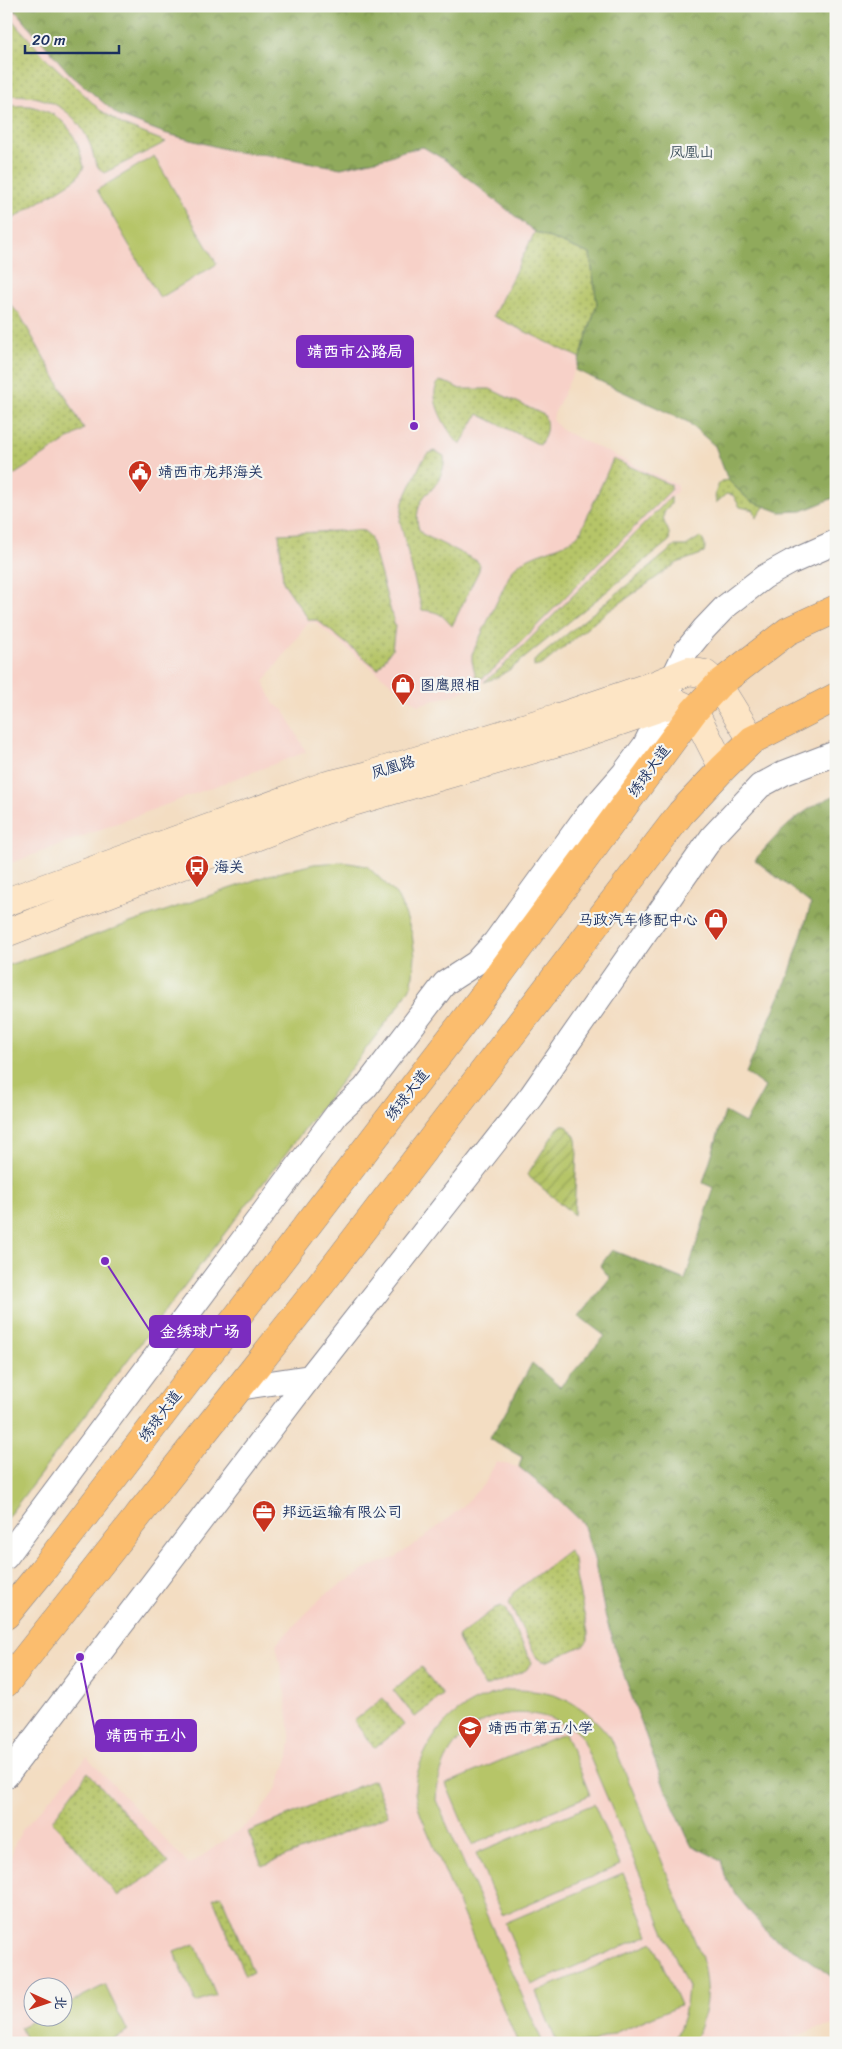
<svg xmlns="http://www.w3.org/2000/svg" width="842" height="2049" viewBox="0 0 842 2049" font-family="Sriracha,'LXGW WenKai TC',sans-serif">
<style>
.built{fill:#f7d1c8;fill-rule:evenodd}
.grass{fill:url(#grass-dots);stroke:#687a63}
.forest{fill:url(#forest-crowns);stroke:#566c5d}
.park{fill:#b6c568;stroke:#687a63}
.garden{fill:url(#garden-furrows);stroke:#687a63}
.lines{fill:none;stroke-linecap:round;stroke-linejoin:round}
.minor-casing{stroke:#878690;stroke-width:26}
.secondary-casing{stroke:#878690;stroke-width:29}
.primary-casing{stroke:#878690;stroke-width:29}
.minor{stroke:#fff;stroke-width:24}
.secondary{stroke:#fde5c5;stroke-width:28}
.primary{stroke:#fbbd6e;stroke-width:28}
.labels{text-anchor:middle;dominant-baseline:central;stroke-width:4.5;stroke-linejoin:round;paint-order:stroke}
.park-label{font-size:15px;fill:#425460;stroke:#f6f6f2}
.poi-label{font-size:15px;fill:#1b2f5e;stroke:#f6f6f2;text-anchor:start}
.street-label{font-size:15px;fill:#1b2f5e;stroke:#f6f6f2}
.leader{fill:none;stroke:#7b2cbf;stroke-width:2}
.callout-dot{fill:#7b2cbf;stroke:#f6f6f2;stroke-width:2}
.callout{fill:#7b2cbf;stroke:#7b2cbf;stroke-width:2}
.callout-label{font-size:16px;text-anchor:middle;font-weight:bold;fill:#fff}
</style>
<defs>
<pattern id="grass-dots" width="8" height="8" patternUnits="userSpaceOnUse" patternTransform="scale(1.25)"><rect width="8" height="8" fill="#b6c568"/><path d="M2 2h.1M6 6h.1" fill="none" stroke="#93a059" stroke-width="1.8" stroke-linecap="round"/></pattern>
<pattern id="forest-crowns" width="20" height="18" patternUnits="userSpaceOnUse" patternTransform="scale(1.25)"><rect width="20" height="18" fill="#90aa5c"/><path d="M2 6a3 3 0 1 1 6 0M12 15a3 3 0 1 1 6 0" fill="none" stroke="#758b4f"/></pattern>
<pattern id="garden-furrows" width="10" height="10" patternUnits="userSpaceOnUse" patternTransform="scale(1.25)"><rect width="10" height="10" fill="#b6c568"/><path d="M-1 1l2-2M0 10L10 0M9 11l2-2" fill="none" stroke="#93a059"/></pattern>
</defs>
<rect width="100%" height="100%" fill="#f6f6f2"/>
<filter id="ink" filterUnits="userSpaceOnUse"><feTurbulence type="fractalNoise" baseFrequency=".02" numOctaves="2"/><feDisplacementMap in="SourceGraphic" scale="10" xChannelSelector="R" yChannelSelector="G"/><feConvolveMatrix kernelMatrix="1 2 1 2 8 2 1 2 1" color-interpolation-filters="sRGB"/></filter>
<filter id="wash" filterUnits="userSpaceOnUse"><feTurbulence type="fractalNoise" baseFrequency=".0096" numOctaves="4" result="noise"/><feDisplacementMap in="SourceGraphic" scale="20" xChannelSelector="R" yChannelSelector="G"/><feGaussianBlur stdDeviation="1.12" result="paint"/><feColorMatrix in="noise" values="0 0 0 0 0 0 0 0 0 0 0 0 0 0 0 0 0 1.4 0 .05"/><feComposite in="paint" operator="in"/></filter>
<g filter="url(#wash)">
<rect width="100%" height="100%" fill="#f3ddc2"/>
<path class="built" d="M 6,6 L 11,6 L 70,74 L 236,152 L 268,155 L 388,157 L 403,151 L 423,147 L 445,160 L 535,232 L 493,316 L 580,358 L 554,414 L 553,421 L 563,431 L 677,485 L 677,491 L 501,668 L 484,682 L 460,693 L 418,705 L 314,622 L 307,624 L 264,682 L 274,704 L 284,710 L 306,752 L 6,865 Z
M 496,1462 L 519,1467 L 557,1498 L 583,1523 L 594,1559 L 605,1614 L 616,1653 L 664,1786 L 691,1845 L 721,1860 L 725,1876 L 736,1895 L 770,1936 L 798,1952 L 836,1980 L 836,2025 L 814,2029 L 781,2043 L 6,2043 L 6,1871 L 16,1841 L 23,1829 L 87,1757 L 189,1865 L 256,1818 L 278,1786 L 289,1756 L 291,1741 L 284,1685 L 276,1644 L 324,1595 L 369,1567 L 396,1557 L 429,1534 L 463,1506 L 485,1483 ZM 32,1986 L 62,1986 L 62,2016 L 32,2016 Z"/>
<path class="grass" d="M 6,13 L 44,56 L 100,110 L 123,125 L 166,142 L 104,173 C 92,164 95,154 89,142 C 75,108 42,92 6,96 Z
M 6,106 C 14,106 23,105 30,106 C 67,115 76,133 84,167 L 76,179 L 6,223 Z
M 535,232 L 590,254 L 597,304 L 580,358 L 493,316 Z
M 6,300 L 20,315 L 84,429 L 6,480 Z
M 440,381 L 450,384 L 460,389 L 490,389 L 544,415 C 549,427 546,434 540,445 L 478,414 L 460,445 C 449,434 424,395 440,381 Z
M 435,451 L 444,456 C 446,467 439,481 432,489 C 430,492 426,493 424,497 C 417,507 414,524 422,534 L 477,561 L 480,565 L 479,570 L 452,626 C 441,614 440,612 422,610 L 400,521 L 403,502 L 422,461 L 427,454 Z
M 613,459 L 671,485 L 671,490 L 496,667 L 483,678 L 476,677 L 472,661 L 472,654 L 512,570 C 533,549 562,552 580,533 Z
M 728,480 L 750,501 L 765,506 L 756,518 L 754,510 L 740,507 L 733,495 L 726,494 L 716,503 C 714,494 716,488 721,481 Z
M 671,497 L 671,504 C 653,521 673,526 669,541 L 512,668 L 498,677 L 484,682 L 501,668 Z
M 355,530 L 364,531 L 370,536 L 395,626 L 392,649 L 378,669 L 317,620 L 309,620 L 283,582 L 279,534 Z
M 700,537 C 705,542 706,546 704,553 L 677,563 L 603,615 L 542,665 L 534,667 L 534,661 L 539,657 L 675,546 L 686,546 Z
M 569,1550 L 574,1559 L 576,1577 L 588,1632 L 588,1640 L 584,1645 L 548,1661 L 542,1661 L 537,1658 L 509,1603 L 513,1593 Z
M 501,1606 L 505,1609 L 532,1663 L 526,1670 L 489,1686 L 484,1686 L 459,1641 L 458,1637 L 495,1608 Z
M 421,1667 L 443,1695 L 415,1717 L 393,1690 Z
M 383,1698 L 404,1725 L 374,1748 L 354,1721 Z
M 88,1772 L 169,1863 L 118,1896 L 52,1821 Z
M 374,1780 L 388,1815 L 262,1866 L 248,1832 Z
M 221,1895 L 253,1972 L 245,1976 L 213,1898 Z"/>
<path class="forest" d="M 11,6 L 836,6 L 836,497 L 802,511 L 780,512 L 750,501 L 728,480 L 715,446 L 688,422 L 576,370 L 597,304 L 590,254 L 535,232 L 445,160 L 423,147 L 403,151 L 388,157 L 341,168 L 268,155 L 236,152 L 164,133 L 119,116 L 70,74 Z
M 836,795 L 836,1980 L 798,1952 L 770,1936 L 736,1895 L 725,1876 L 721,1860 L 691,1845 L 664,1786 L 616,1653 L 605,1614 L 594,1559 L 583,1523 L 557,1498 L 519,1467 L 522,1457 L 489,1439 L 503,1417 L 532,1363 L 560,1387 L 605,1336 L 579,1316 L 610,1278 L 600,1266 L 612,1250 L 685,1280 L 714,1188 L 703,1183 L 725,1112 L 745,1123 L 765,1087 L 746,1073 L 789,975 L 811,904 L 755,860 C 780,831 800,810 836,795 Z"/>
<path class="park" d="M 154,156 L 217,264 L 160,298 L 97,190 Z
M 343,862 L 367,866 L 396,894 L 405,913 L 412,934 L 415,956 L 412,984 L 401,1003 L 6,1519 L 6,966 L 269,875 L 314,864 Z
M 506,1690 C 554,1689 581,1700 611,1738 L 702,1958 C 709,1995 708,2007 694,2043 L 670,2043 C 684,2027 686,2007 688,1987 L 580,1734 C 518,1689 440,1720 436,1800 L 543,2043 L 518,2043 L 421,1816 C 419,1808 415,1798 415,1790 C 415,1779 419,1766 423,1757 C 440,1718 467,1701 506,1690 Z
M 565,1733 L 590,1795 L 472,1845 L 446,1784 Z
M 594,1804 L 620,1865 L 502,1915 L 476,1853 Z
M 623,1873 L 649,1935 L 531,1985 L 505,1923 Z
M 653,1942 L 680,2005 L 591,2043 L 557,2043 L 536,1992 Z
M 195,1944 L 216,1995 L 196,2003 L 174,1952 Z
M 105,1985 L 128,2032 L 106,2043 L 28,2043 L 20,2027 L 41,2017 L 62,2016 L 63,2006 Z"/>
<path class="garden" d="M 562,1125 L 566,1125 L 576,1138 L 577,1151 L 574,1215 L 527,1175 L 557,1129 Z"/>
</g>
<g filter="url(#ink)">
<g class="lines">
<g class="minor-casing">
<path id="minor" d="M 238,1388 L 310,1377
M 6,1557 L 337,1114 L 365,1088 L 445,983 L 476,963 L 495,942 L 584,819 L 624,773 L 645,745 L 664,706 L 674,676 L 686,651 L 704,629 L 725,607 L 764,577 L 791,562 L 836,542
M 6,1776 L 310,1377 L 531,1096 L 712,837 L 760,786 L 784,773 L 836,753"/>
</g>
<g class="secondary-casing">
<path id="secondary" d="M 6,902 L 327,785 L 369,775 L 556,718 L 657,684 L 689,671 L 705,674 L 718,685 L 752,740
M 6,933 L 325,810 L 565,740 L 664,706 L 679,704 L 694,711 L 723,768"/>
</g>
<g class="primary-casing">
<path id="primary" d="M 6,1615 L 42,1571 L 487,991 L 694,711 L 718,685 L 788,631 L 836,609
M 6,1683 L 321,1284 L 681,813 L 723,768 L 752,740 L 836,697"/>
</g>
<use href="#minor" class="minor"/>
<use href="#secondary" class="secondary"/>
<use href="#primary" class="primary"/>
</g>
</g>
<defs>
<g id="civic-pin" transform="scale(1.25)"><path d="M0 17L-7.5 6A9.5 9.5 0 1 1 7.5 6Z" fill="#c8321e" stroke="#f6f6f2"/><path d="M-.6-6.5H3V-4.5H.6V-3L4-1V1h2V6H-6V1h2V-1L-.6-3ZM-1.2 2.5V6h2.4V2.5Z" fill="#fff"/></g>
<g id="shop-pin" transform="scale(1.25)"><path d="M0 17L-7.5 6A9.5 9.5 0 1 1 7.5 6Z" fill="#c8321e" stroke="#f6f6f2"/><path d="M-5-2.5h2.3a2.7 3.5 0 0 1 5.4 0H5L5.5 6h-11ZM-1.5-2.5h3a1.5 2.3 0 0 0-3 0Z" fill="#fff"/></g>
<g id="bus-pin" transform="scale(1.25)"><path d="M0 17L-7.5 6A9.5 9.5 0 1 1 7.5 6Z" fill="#c8321e" stroke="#f6f6f2"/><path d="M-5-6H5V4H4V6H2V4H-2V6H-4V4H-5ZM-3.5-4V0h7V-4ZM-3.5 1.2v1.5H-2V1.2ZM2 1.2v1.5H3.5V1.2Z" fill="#fff"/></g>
<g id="office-pin" transform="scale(1.25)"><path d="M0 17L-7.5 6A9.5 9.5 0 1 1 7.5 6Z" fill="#c8321e" stroke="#f6f6f2"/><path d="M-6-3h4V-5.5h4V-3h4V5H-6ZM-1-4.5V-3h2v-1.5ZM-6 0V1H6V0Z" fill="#fff"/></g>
<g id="school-pin" transform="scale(1.25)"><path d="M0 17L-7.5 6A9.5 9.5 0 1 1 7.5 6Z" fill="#c8321e" stroke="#f6f6f2"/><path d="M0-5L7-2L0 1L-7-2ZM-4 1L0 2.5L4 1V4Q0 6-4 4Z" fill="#fff"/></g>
</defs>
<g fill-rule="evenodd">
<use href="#civic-pin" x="140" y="472"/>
<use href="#shop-pin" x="403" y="685"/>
<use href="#bus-pin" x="197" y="867"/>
<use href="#shop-pin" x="716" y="920"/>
<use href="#office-pin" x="264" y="1512"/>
<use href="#school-pin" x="470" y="1728"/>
</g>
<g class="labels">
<g class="park-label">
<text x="692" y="152">凤凰山</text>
</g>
<g class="poi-label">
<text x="158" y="472">靖西市龙邦海关</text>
<text x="420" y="685">图鹰照相</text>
<text x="214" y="867">海关</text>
<text x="698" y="920" text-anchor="end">马政汽车修配中心</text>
<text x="282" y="1512">邦远运输有限公司</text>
<text x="488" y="1728">靖西市第五小学</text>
</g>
<g class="street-label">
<text transform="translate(393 767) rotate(-17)">凤凰路</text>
<text transform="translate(649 771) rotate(-54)">绣球大道</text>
<text transform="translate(407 1095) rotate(-52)">绣球大道</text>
<text transform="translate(160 1416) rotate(-53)">绣球大道</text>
</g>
</g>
<path class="leader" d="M414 426L413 351M105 1261L150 1331M80 1657L96 1736"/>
<g class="callout-dot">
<circle cx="414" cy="426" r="5"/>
<circle cx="105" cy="1261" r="5"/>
<circle cx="80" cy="1657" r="5"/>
</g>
<g class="callout">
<rect x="297" y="336" width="116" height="31" rx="5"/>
<rect x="150" y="1316" width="100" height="31" rx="5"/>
<rect x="96" y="1720" width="100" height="31" rx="5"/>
</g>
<g class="callout-label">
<text x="355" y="357">靖西市公路局</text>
<text x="200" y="1337">金绣球广场</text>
<text x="146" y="1741">靖西市五小</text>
</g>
<rect width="842" height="2049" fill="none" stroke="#f6f6f2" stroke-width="25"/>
<g transform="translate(48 2002) rotate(93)"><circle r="24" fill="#f6f6f2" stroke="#9ea6b7"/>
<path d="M0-4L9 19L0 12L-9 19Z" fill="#c8321e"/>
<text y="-8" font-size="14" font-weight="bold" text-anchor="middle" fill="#1b2f5e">北</text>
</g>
<path d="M25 45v8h94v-8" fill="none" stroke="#1b2f5e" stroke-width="2.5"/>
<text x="32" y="45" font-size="15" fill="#1b2f5e" stroke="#f6f6f2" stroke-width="4" paint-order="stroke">20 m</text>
</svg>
